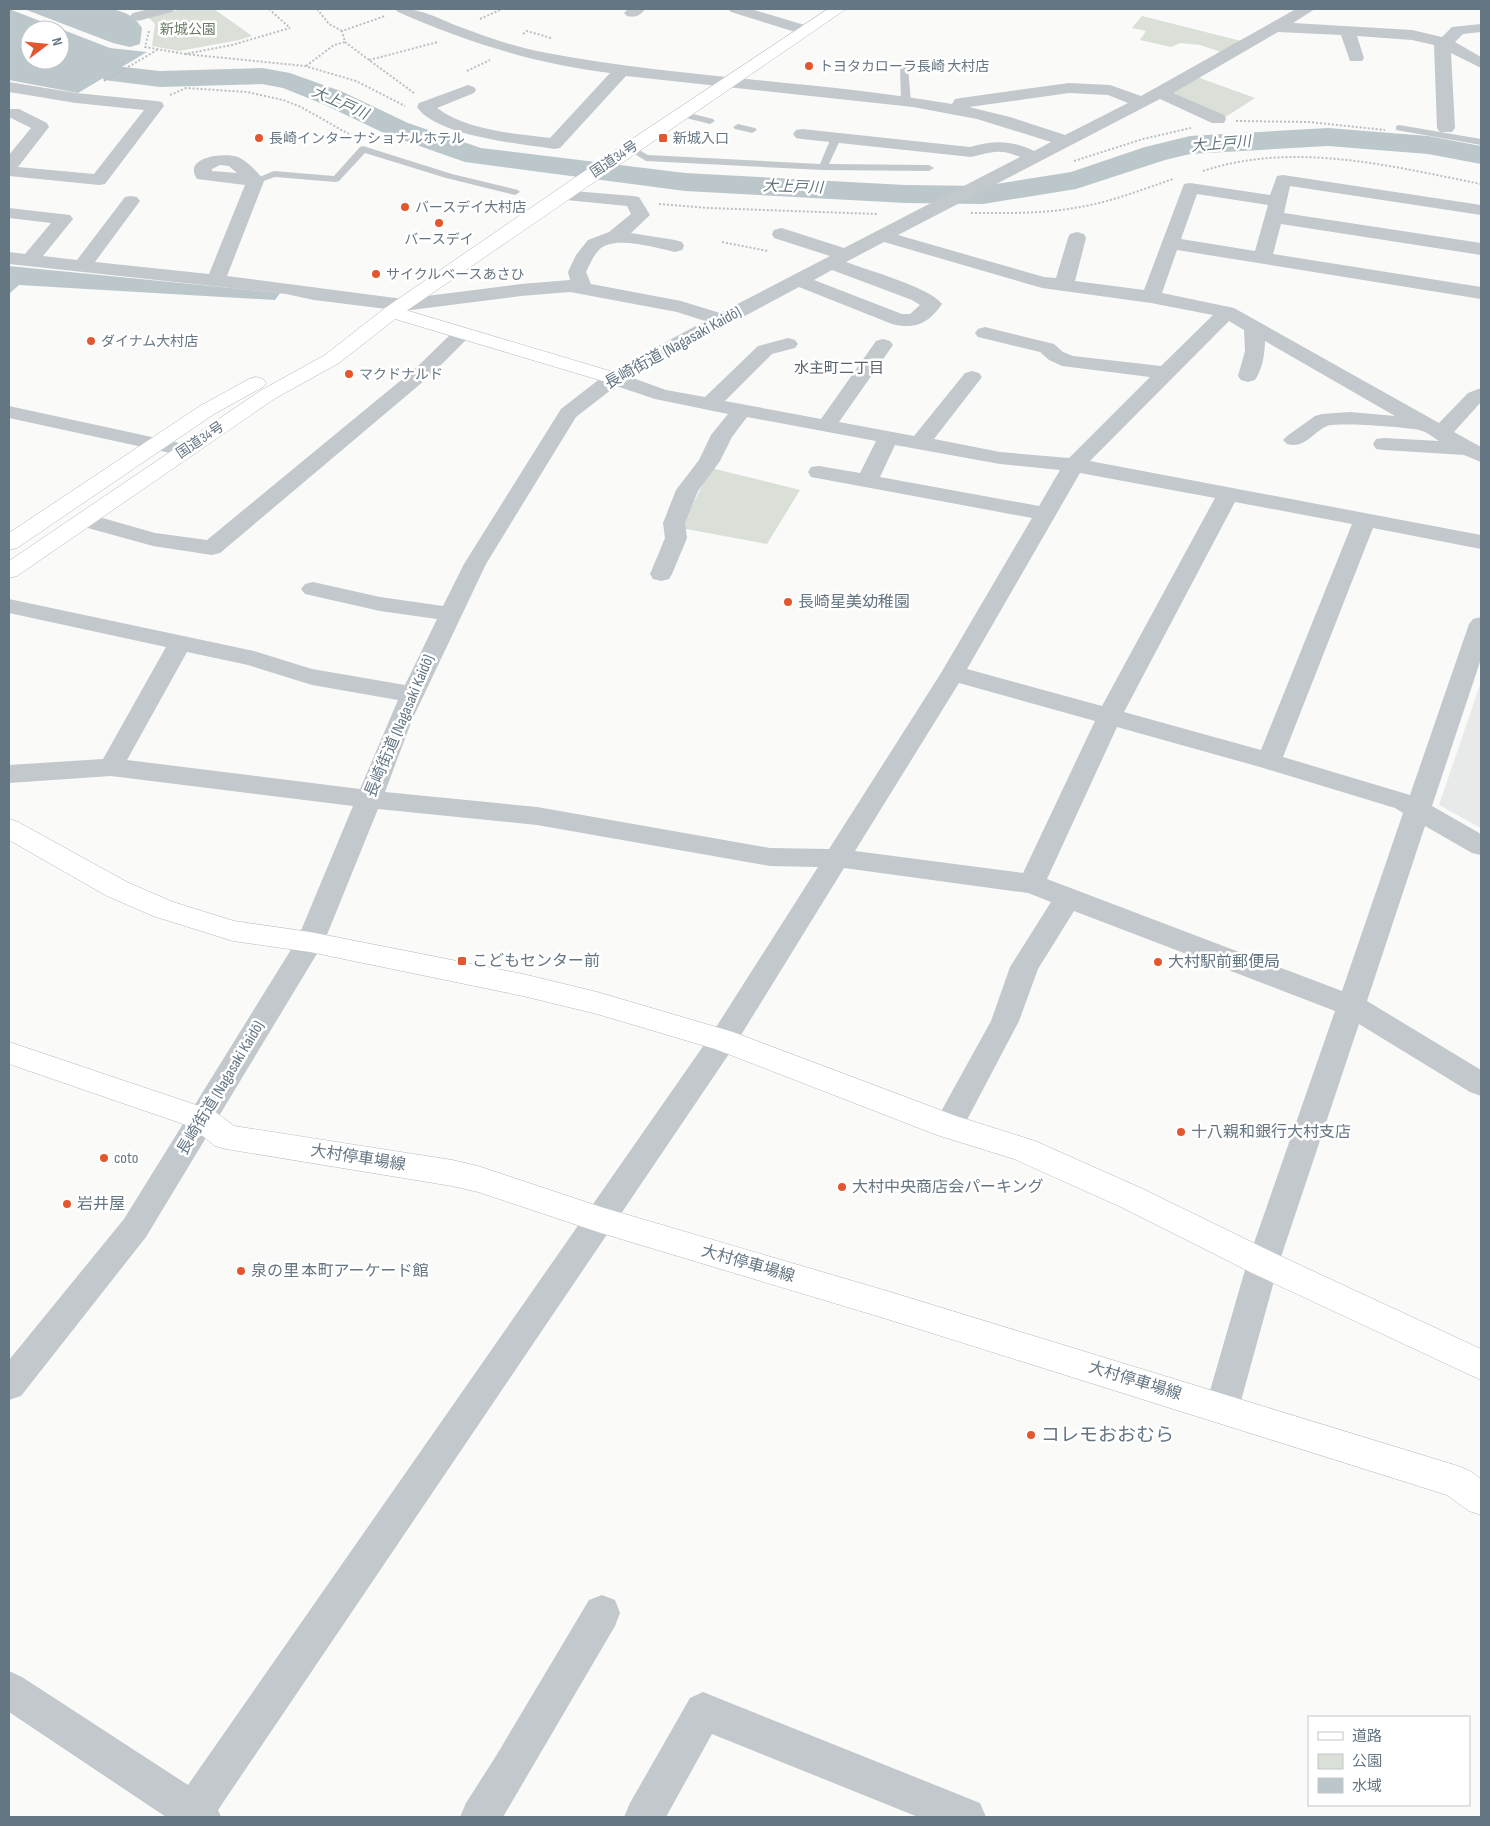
<svg xmlns="http://www.w3.org/2000/svg" width="1490" height="1826" viewBox="0 0 1490 1826" font-family="'Sofia Sans Condensed','Noto Sans JP',sans-serif">
<style>
.built{fill:#e8e9e9}
.green{fill:#dadfd7}
.water{fill:#bbc7cb;fill-rule:evenodd}
.lines{fill:none;stroke-linecap:round;stroke-linejoin:round}
.river{fill:#bbc7cb;fill-rule:evenodd}
.secondary-casing{stroke:#b3babf;stroke-width:1}
.primary-casing{stroke:#b5babe;stroke-width:1}
.highway-casing{stroke:#b4b9bd;stroke-width:1}
.path{stroke:#bbbfc2;stroke-width:2;stroke-dasharray:2 2;stroke-linecap:butt}
.lane{fill:#c3c8cc;fill-rule:evenodd}
.street{fill:#c3c8cc;fill-rule:evenodd}
.secondary{fill:#fff;fill-rule:evenodd}
.primary{fill:#fff;fill-rule:evenodd}
.highway{fill:#fff;fill-rule:evenodd}
.poi-dot{fill:#e4572e;stroke:#fff;stroke-width:2}
.labels{text-anchor:middle;dominant-baseline:central;stroke-width:5;stroke-linejoin:round;paint-order:stroke}
.far-park-label{font-size:14px;fill:#687a64;stroke:#fff}
.far-poi-label{font-size:14px;fill:#657683;stroke:#fff;text-anchor:start}
.far-street-label{font-size:14px;fill:#657683;stroke:#fff}
.far-water-label{font-size:15px;font-style:italic;fill:#60757c;stroke:#fff}
.far-neighbourhood-label{font-size:15px;fill:#57646e;stroke:#fff}
.street-label{font-size:16px;fill:#657683;stroke:#fff}
.poi-label{font-size:16px;fill:#657683;stroke:#fff;text-anchor:start}
.near-poi-label{font-size:19px;fill:#657683;stroke:#fff;text-anchor:start}
</style>
<rect width="100%" height="100%" fill="#fafaf8"/>
<path class="built" d="M 1481,682 L 1481,828 L 1439,805 Z"/>
<path class="green" d="M 183,9 L 214,9 L 252,36 L 239,40 L 179,51 L 152,46 L 155,24 L 148,17 Z
M 1142,16 L 1241,41 L 1221,52 L 1200,45 L 1180,43 L 1171,47 L 1140,40 L 1146,31 L 1132,28 Z
M 1197,77 L 1255,98 L 1224,118 L 1167,95 Z
M 711,468 L 800,490 L 767,544 L 681,528 Z"/>
<path class="water" d="M 9,9 L 110,48 L 147,52 L 78,93 L 9,80 ZM 30,30 L 60,30 L 60,60 L 30,60 Z
M 24,9 L 112,9 C 127,13 133,15 142,28 L 140,44 L 130,47 L 113,43 Z
M 9,266 L 280,293 L 275,300 L 19,285 L 9,294 Z"/>
<g class="lines">
<path class="river" d="M 114,66 L 160,71 L 262,68 L 290,73 L 343,92 L 408,123 L 481,148 L 685,173 L 905,185 L 983,186 L 1071,172 L 1145,147 L 1190,136 L 1328,128 L 1428,136 L 1481,146 L 1481,164 L 1428,154 L 1328,146 L 1190,154 L 1165,160 L 1076,189 L 983,204 L 905,203 L 685,191 L 465,162 L 388,135 L 323,104 L 283,88 L 262,84 L 160,87 L 104,80 L 100,74 L 104,68 Z"/>
<g class="secondary-casing">
<path id="secondary" d="M 392,306 L 620,374 L 623,378 L 620,382 L 613,384 L 606,382 L 385,316 L 382,312 L 385,308 Z
M 9,819 L 18,822 L 127,882 L 173,902 L 234,921 L 310,932 L 523,974 L 597,992 L 733,1032 L 956,1116 L 1035,1141 L 1143,1189 L 1274,1253 L 1481,1349 L 1481,1380 L 1252,1273 L 1121,1207 L 1014,1159 L 937,1135 L 715,1049 L 597,1014 L 523,996 L 310,952 L 233,941 L 153,916 L 107,896 L 9,840 Z"/>
</g>
<g class="primary-casing">
<path id="primary" d="M 9,1042 L 214,1111 L 234,1126 L 452,1160 L 478,1166 L 601,1207 L 887,1291 L 1458,1466 L 1470,1471 L 1481,1479 L 1481,1515 L 1469,1511 L 1447,1495 L 887,1319 L 601,1233 L 478,1192 L 452,1186 L 226,1149 L 215,1146 L 192,1127 L 9,1064 Z"/>
</g>
<g class="highway-casing">
<path id="highway" d="M 828,9 L 846,9 L 399,316 L 339,363 L 274,399 L 17,576 L 9,578 L 9,561 L 260,391 L 325,355 L 385,308 L 605,157 Z
M 256,377 L 263,379 L 266,383 L 263,387 L 214,414 L 17,548 L 9,550 L 9,533 L 200,406 L 249,379 Z"/>
</g>
<path class="path" d="M 269,9 L 290,28
M 317,9 L 329,24 L 342,31
M 480,19 L 502,9
M 149,31 L 145,47 L 185,54 L 232,45 L 290,28
M 523,34 L 527,31 L 551,38
M 185,54 L 305,66 L 356,81 L 405,106
M 369,60 L 345,42 L 342,31 L 385,16
M 306,66 L 334,45 L 345,42
M 467,71 L 490,60
M 104,81 L 157,50
M 414,93 L 369,60 L 438,42
M 170,95 L 186,88 L 247,92 L 283,100 L 301,107 L 354,137
M 1236,121 L 1309,122 L 1385,130
M 1074,161 L 1143,139 L 1191,128
M 1203,171 C 1293,141 1391,166 1481,184
M 659,204 L 709,208 L 877,214
M 971,213 C 1005,213 1040,214 1074,208 C 1108,203 1141,190 1173,179
M 722,242 L 768,251"/>
<path class="lane" d="M 904,64 L 908,67 L 911,102 L 906,105 L 901,102 L 900,67 Z
M 681,111 L 713,119 L 715,121 L 710,124 L 678,116 L 676,114 Z
M 738,124 L 755,128 L 757,130 L 752,133 L 735,129 L 733,127 Z
M 1399,125 L 1481,139 L 1481,145 L 1396,130 L 1396,126 Z
M 836,135 L 841,138 L 829,164 L 929,165 L 934,168 L 929,171 L 823,170 L 646,161 L 625,148 L 630,145 L 648,155 L 820,164 L 831,138 Z
M 363,146 L 452,174 L 518,190 L 520,192 L 515,195 L 446,178 L 365,153 L 339,181 L 336,182 L 275,177 L 255,184 L 250,181 L 274,171 L 334,176 L 360,147 Z"/>
<path class="street" d="M 149,9 L 175,9 L 172,12 L 138,21 L 133,19 L 130,16 L 133,13 Z
M 395,9 C 421,7 440,20 463,28 C 490,38 518,48 547,53 C 680,78 818,81 952,104 L 955,99 L 961,98 L 1069,83 L 1110,85 L 1141,96 L 1296,9 L 1315,9 L 1293,23 L 1412,30 L 1442,37 L 1452,27 L 1481,24 L 1481,32 L 1463,34 L 1455,42 L 1481,57 L 1481,68 L 1451,53 L 1455,128 L 1452,132 L 1440,132 L 1437,128 L 1434,45 L 1412,40 L 1357,36 L 1364,58 L 1362,61 L 1350,61 L 1341,35 L 1278,32 L 1173,93 L 1224,115 L 1226,119 L 1224,123 L 1212,123 L 1160,99 L 898,235 L 1044,277 L 1056,278 L 1068,238 L 1070,234 L 1077,232 L 1084,234 L 1086,238 L 1075,281 L 1144,290 L 1184,184 L 1190,183 L 1270,195 L 1277,176 L 1283,175 L 1481,205 L 1481,215 L 1290,186 L 1284,213 L 1481,243 L 1481,255 L 1281,224 L 1273,254 L 1481,287 L 1481,299 L 1177,250 L 1162,293 L 1234,308 L 1439,423 L 1468,393 L 1481,388 L 1481,402 L 1454,432 L 1481,447 L 1481,462 L 1464,455 L 1384,450 L 1376,449 L 1373,444 L 1376,439 L 1384,438 L 1439,441 C 1434,438 1426,431 1419,430 C 1406,427 1337,422 1327,426 C 1312,433 1305,449 1287,444 L 1283,440 L 1287,436 L 1315,416 L 1322,414 L 1350,412 L 1395,416 L 1265,341 C 1265,354 1262,370 1255,380 L 1248,382 L 1241,380 L 1238,376 L 1245,351 L 1244,330 L 1229,321 L 1090,461 L 1481,535 L 1481,549 L 1373,528 L 1283,757 L 1410,795 L 1469,624 L 1473,619 L 1481,617 L 1481,659 L 1432,806 L 1481,834 L 1481,855 L 1472,853 L 1425,826 L 1367,1001 L 1481,1070 L 1481,1096 L 1470,1092 L 1359,1024 L 1279,1263 L 1239,1408 L 1234,1419 L 1222,1423 L 1210,1419 L 1205,1408 L 1247,1263 L 1335,1011 L 1074,911 L 1038,969 L 1019,1021 L 959,1135 L 948,1138 L 937,1135 L 933,1126 L 991,1021 L 1010,967 L 1051,902 L 1028,893 L 844,868 L 733,1048 L 218,1810 L 221,1817 L 166,1817 L 9,1712 L 9,1671 L 22,1677 L 188,1785 L 713,1032 L 818,867 L 770,866 L 537,825 L 378,809 L 324,942 L 146,1237 L 21,1396 L 9,1400 L 9,1360 L 124,1219 L 297,940 L 353,806 L 111,776 L 9,783 L 9,765 L 103,759 L 166,647 L 9,613 L 9,599 L 254,651 L 312,669 L 405,685 L 437,619 L 380,611 L 305,594 L 301,589 L 305,584 L 313,582 L 380,597 L 443,606 L 464,564 L 561,409 L 606,374 L 705,321 L 677,312 L 570,292 L 521,296 L 403,311 L 314,300 L 286,294 L 9,264 L 9,252 L 25,254 L 51,223 L 9,218 L 9,208 L 70,215 L 73,219 L 43,256 L 77,260 L 125,197 L 131,196 L 137,197 L 140,201 L 95,262 L 209,274 L 245,185 L 197,179 C 182,157 224,152 238,157 C 246,160 259,173 264,181 L 227,276 L 403,299 L 521,284 L 570,280 L 568,272 L 576,255 L 588,240 L 609,232 L 631,214 L 627,206 L 556,199 L 553,195 L 556,191 L 562,190 L 633,196 L 639,197 L 650,215 L 631,233 L 675,240 L 682,242 L 684,246 L 682,250 L 675,252 C 655,248 618,236 601,248 C 594,254 590,264 586,272 L 591,284 L 681,301 L 720,313 L 830,256 L 774,238 L 772,234 L 774,230 L 781,228 L 788,230 L 844,248 L 1020,157 C 1000,148 992,152 971,157 L 802,139 L 796,138 L 793,134 L 796,130 L 802,129 L 970,147 C 994,140 1011,140 1034,151 L 1051,142 L 977,119 L 913,107 L 626,76 L 560,148 L 554,149 C 521,144 436,136 417,107 L 419,103 L 468,85 L 474,87 L 476,90 L 474,93 L 437,108 C 468,131 513,133 550,138 L 610,73 C 535,64 467,42 398,12 ZM 1069,93 L 1108,95 L 1128,103 L 1065,135 L 1010,117 L 969,107 ZM 220,165 L 229,166 L 237,173 L 212,171 L 212,169 ZM 1197,194 L 1268,205 L 1255,251 L 1181,239 ZM 884,242 L 1042,288 L 1151,303 L 1213,315 L 1161,366 L 1073,356 L 1063,352 L 1054,344 L 985,327 L 978,329 L 975,333 L 978,337 L 1040,352 L 1049,360 L 1062,366 L 1150,377 L 1069,458 L 1000,452 L 934,439 L 982,377 L 979,373 L 972,371 L 965,373 L 914,436 L 839,422 L 893,345 L 890,341 L 883,339 L 876,341 L 821,419 L 725,401 L 772,354 L 795,348 L 798,344 L 795,340 L 788,338 L 758,346 L 705,397 L 666,390 L 630,377 L 799,287 L 892,324 C 915,330 929,323 942,304 C 931,288 867,270 846,262 ZM 832,270 L 912,300 L 920,305 L 910,314 L 902,314 L 814,280 ZM 616,386 L 655,399 L 728,414 L 711,435 L 699,460 L 676,490 L 663,523 L 665,538 L 650,574 L 653,579 L 661,581 L 669,579 L 672,574 L 687,538 L 685,523 L 698,491 L 720,461 L 732,437 L 747,417 L 876,441 L 860,473 L 819,466 L 811,467 L 808,472 L 811,477 L 1032,518 L 941,673 L 829,849 L 770,848 L 537,807 L 385,792 L 412,720 L 486,564 L 576,417 ZM 895,445 L 1000,464 L 1060,470 L 1039,506 L 880,477 ZM 1080,473 L 1215,498 L 1102,706 L 967,669 ZM 1235,502 L 1352,524 L 1261,750 L 1124,712 ZM 187,652 L 248,665 L 312,685 L 398,700 L 360,789 L 127,760 ZM 959,683 L 1095,721 L 1023,873 L 855,851 ZM 1117,727 L 1260,767 L 1395,808 L 1403,813 L 1342,991 L 1047,879 Z
M 628,9 L 645,9 C 640,16 635,18 627,16 L 624,13 Z
M 728,9 L 751,9 L 811,27 L 813,30 L 811,33 L 805,35 L 731,12 Z
M 9,82 L 76,93 L 156,101 L 162,102 L 164,106 L 105,184 L 99,185 L 9,176 L 9,155 L 31,128 L 9,117 L 9,109 L 19,109 L 47,123 L 49,127 L 18,167 L 94,174 L 144,110 L 76,103 L 9,92 Z
M 463,327 L 470,329 L 473,333 L 431,375 L 220,553 L 212,555 L 153,546 L 77,525 L 74,520 L 77,515 L 85,513 L 155,533 L 207,540 L 417,367 L 456,329 Z
M 9,406 L 184,444 L 192,445 L 195,450 L 192,455 L 184,456 L 9,418 Z
M 602,1595 L 615,1600 L 620,1613 L 615,1626 L 503,1817 L 460,1817 L 466,1803 L 496,1756 L 589,1600 Z
M 703,1692 L 980,1803 L 986,1817 L 918,1817 L 712,1734 L 666,1817 L 624,1817 L 630,1803 L 690,1698 Z"/>
<use href="#secondary" class="secondary"/>
<use href="#primary" class="primary"/>
<use href="#highway" class="highway"/>
</g>
<g class="poi-dot">
<circle cx="809" cy="66" r="5"/>
<circle cx="259" cy="138" r="5"/>
<rect x="658" y="133" width="10" height="10" rx="2.5"/>
<circle cx="405" cy="207" r="5"/>
<circle cx="439" cy="223" r="5"/>
<circle cx="376" cy="274" r="5"/>
<circle cx="91" cy="341" r="5"/>
<circle cx="349" cy="374" r="5"/>
<circle cx="788" cy="602" r="5"/>
<rect x="457" y="956" width="10" height="10" rx="2.5"/>
<circle cx="1158" cy="962" r="5"/>
<circle cx="1181" cy="1132" r="5"/>
<circle cx="104" cy="1158" r="5"/>
<circle cx="842" cy="1187" r="5"/>
<circle cx="67" cy="1204" r="5"/>
<circle cx="241" cy="1271" r="5"/>
<circle cx="1031" cy="1435" r="5"/>
</g>
<g class="labels">
<g class="far-park-label">
<text x="188" y="29">新城公園</text>
</g>
<g class="far-poi-label">
<text x="819" y="66">トヨタカローラ長崎 大村店</text>
<text x="269" y="138">長崎インターナショナルホテル</text>
<text x="673" y="138">新城入口</text>
<text x="415" y="207">バースデイ大村店</text>
<text x="439" y="239" text-anchor="middle">バースデイ</text>
<text x="386" y="274">サイクルベースあさひ</text>
<text x="101" y="341">ダイナム大村店</text>
<text x="359" y="374">マクドナルド</text>
</g>
<g class="far-street-label">
<text transform="translate(614 159) rotate(-34)">国道34号</text>
<text transform="translate(200 440) rotate(-34)">国道34号</text>
</g>
<g class="far-water-label">
<text transform="translate(340 103) rotate(24)">大上戸川</text>
<text transform="translate(1221 144) rotate(-5)">大上戸川</text>
<text transform="translate(793 187) rotate(2)">大上戸川</text>
</g>
<g class="far-neighbourhood-label">
<text x="839" y="368">水主町二丁目</text>
</g>
<g class="street-label">
<text transform="translate(673 348) rotate(-29)">長崎街道 (Nagasaki Kaidō)</text>
<text transform="translate(400 726) rotate(-67)">長崎街道 (Nagasaki Kaidō)</text>
<text transform="translate(221 1088) rotate(-59)">長崎街道 (Nagasaki Kaidō)</text>
<text transform="translate(358 1158) rotate(9)">大村停車場線</text>
<text transform="translate(748 1264) rotate(16)">大村停車場線</text>
<text transform="translate(1135 1381) rotate(17)">大村停車場線</text>
</g>
<g class="poi-label">
<text x="798" y="602">長崎星美幼稚園</text>
<text x="472" y="961">こどもセンター前</text>
<text x="1168" y="962">大村駅前郵便局</text>
<text x="1191" y="1132">十八親和銀行大村支店</text>
<text x="114" y="1158">coto</text>
<text x="852" y="1187">大村中央商店会パーキング</text>
<text x="77" y="1204">岩井屋</text>
<text x="251" y="1271">泉の里 本町アーケード館</text>
</g>
<g class="near-poi-label">
<text x="1041" y="1435">コレモおおむら</text>
</g>
</g>
<rect width="1490" height="1826" fill="none" stroke="#657683" stroke-width="20"/>
<rect x="1308" y="1716" width="162" height="90" fill="#ffffff" stroke="#c1c8cd"/>
<rect x="1318" y="1732" width="25" height="8" fill="#ffffff" stroke="#c1c8cd"/>
<text x="1352" y="1741" font-size="15" fill="#657683">道路</text>
<rect x="1318" y="1754" width="25" height="15" fill="#dadfd7" stroke="#c1c8cd"/>
<text x="1352" y="1766" font-size="15" fill="#657683">公園</text>
<rect x="1318" y="1778" width="25" height="15" fill="#bbc7cb" stroke="#c1c8cd"/>
<text x="1352" y="1791" font-size="15" fill="#657683">水域</text>
<g transform="translate(45 45) rotate(74)"><circle r="24" fill="#ffffff" stroke="#c1c8cd"/>
<path d="M0-4L9 19L0 12L-9 19Z" fill="#e4572e"/>
<text y="-8" font-size="14" font-weight="bold" text-anchor="middle" fill="#657683">N</text>
</g>
</svg>
